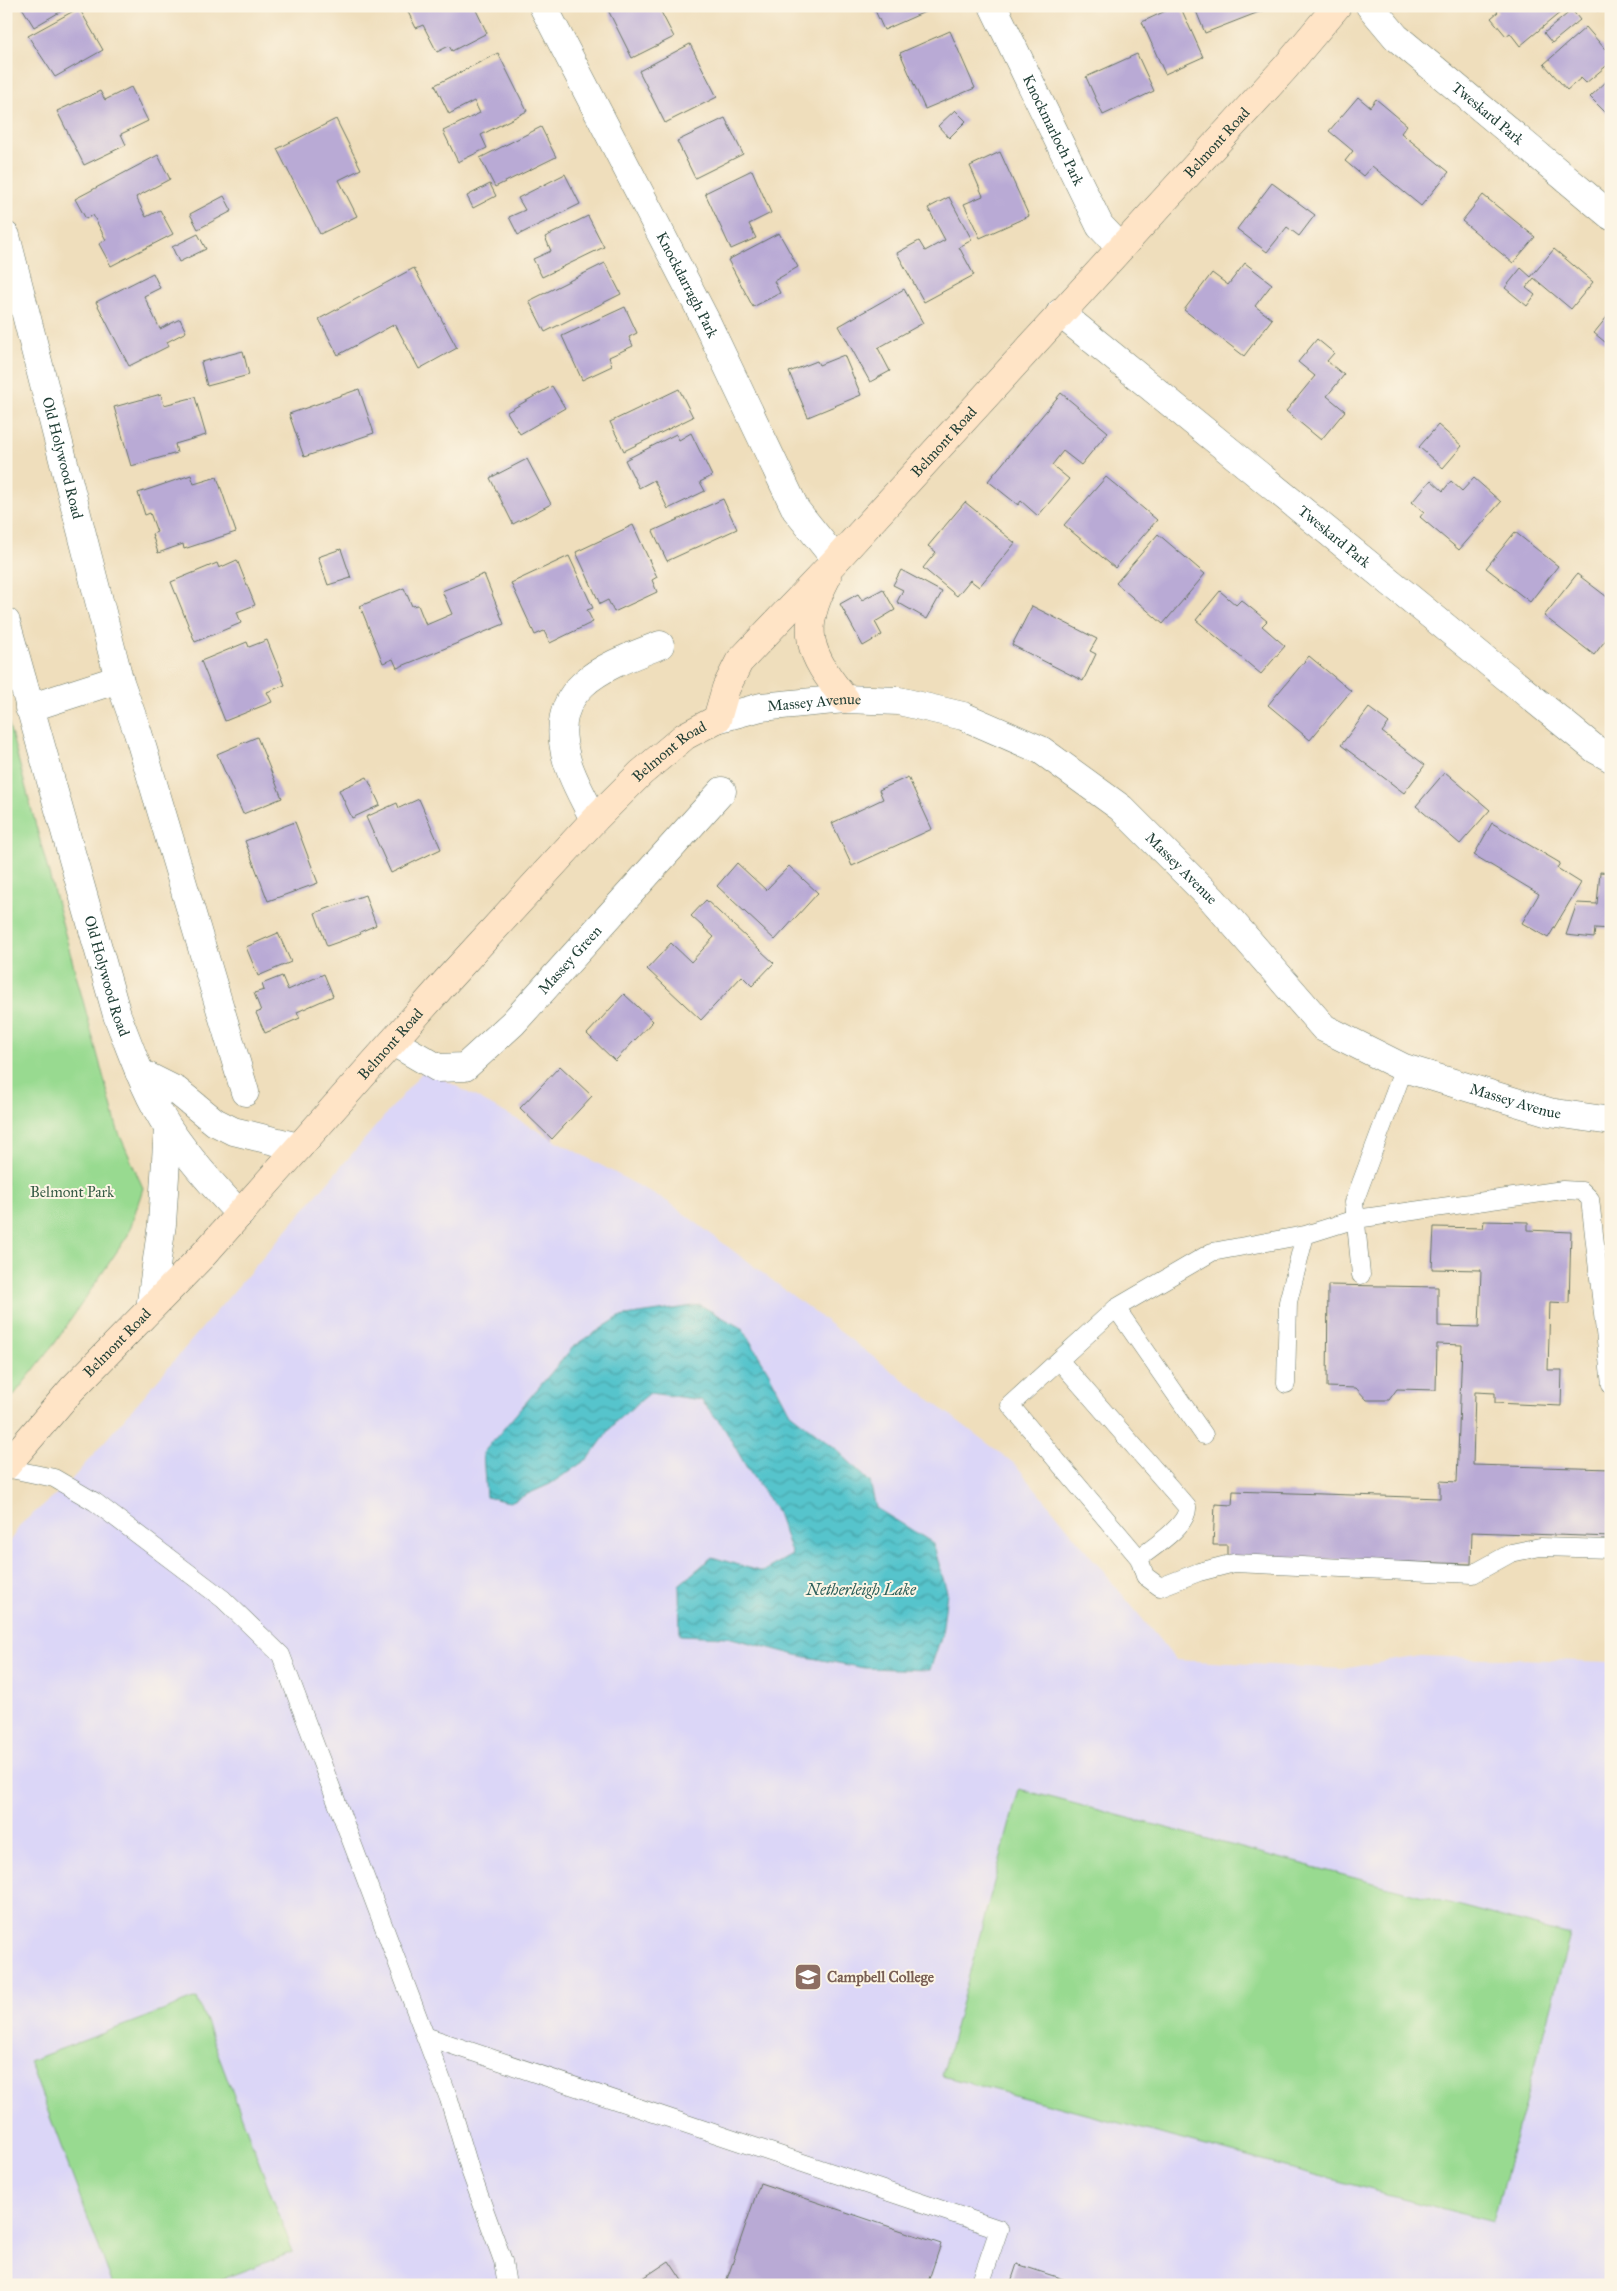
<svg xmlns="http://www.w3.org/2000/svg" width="1617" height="2291" viewBox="0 0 1617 2291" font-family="'IM FELL Great Primer',serif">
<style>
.built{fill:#dbd6f7}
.park{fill:#98da90;stroke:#5c8c62}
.water{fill:url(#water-waves);stroke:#3a8080}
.building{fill:#b9aad5}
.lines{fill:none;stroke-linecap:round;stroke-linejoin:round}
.service-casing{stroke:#687564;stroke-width:19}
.minor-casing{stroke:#687564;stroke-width:29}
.tertiary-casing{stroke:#687564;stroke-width:29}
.secondary-casing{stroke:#687564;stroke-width:29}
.service{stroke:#fff;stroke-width:18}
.minor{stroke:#fff;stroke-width:28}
.tertiary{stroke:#fff;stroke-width:28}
.secondary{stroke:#ffe4c6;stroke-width:28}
.labels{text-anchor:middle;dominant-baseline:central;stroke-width:4;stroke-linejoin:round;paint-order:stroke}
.street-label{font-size:15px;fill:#1f3d34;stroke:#fcf5e5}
.park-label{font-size:15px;fill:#375c46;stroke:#fcf5e5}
.education-label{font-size:15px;font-weight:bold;fill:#785e54;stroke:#fcf5e5;text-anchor:start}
.water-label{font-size:16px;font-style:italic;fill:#2d5f5a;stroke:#fcf5e5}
</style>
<defs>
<pattern id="water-waves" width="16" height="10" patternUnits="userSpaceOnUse" patternTransform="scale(1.25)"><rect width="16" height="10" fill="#56c4cc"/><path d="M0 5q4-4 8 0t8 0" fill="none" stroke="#47a0a6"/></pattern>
</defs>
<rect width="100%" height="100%" fill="#fcf5e5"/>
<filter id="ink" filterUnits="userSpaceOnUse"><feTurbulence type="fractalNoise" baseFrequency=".02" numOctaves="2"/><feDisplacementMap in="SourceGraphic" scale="10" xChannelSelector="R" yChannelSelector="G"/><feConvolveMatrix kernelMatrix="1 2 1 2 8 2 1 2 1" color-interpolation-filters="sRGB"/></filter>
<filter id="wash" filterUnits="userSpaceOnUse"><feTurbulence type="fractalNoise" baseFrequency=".0096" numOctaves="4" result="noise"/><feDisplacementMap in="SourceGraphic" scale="20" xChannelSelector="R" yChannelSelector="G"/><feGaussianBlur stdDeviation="1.12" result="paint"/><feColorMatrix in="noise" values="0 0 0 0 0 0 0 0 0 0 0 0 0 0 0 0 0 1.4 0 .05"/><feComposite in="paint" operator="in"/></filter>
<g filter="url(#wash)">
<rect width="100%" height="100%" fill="#efdebc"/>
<path class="built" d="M 425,1069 L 670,1203 L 1016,1465 L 1176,1660 L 1342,1669 L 1420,1656 L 1611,1662 L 1611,2285 L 6,2285 L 6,1547 L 21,1524 L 67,1485 Z"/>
<path class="park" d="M 6,714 L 118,1131 L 143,1188 L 128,1235 L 55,1343 L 6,1405 Z
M 1019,1789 L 1570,1935 L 1493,2222 L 942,2076 Z
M 197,1998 L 293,2252 L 206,2285 L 113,2285 L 29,2061 Z"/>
<path class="water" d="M 700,1305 L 743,1329 L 769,1373 L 790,1413 L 834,1447 L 870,1482 L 876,1508 L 933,1543 L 947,1592 L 942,1634 L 930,1670 L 864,1668 L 796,1655 L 728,1637 L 680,1635 L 679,1585 L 712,1557 L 762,1572 L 792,1555 L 776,1510 L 747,1468 L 723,1426 L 701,1400 L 650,1393 L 616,1421 L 589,1458 L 550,1484 L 510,1502 L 486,1497 L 483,1453 L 573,1347 L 619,1317 Z"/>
<g id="blocks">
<path class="building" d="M 21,6 L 70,6 L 34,27 Z
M 405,6 L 474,6 L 487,33 L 452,51 L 449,46 L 437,52 L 423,25 L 416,28 Z
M 606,6 L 658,6 L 674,37 L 632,58 Z
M 873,6 L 925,6 L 927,11 L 884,30 Z
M 1176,6 L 1180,6 L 1203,57 L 1165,74 L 1142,22 Z
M 1194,6 L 1263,6 L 1264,10 L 1205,33 Z
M 1493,6 L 1558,6 L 1562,11 L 1520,46 L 1510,33 L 1506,36 L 1491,18 L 1498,12 Z
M 1596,6 L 1611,6 L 1611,7 L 1597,11 Z
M 79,8 L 103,50 L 55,77 L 28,36 Z
M 1572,10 L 1580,20 L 1552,43 L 1544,33 Z
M 1586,27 L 1611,56 L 1611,62 L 1586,83 L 1581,78 L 1567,90 L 1544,64 Z
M 950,31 L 975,88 L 925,109 L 900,53 Z
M 690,44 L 717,97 L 665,123 L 639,71 Z
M 498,53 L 527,111 L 481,135 L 487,148 L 458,162 L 443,131 L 480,113 L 474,101 L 449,114 L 435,85 Z
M 1137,54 L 1154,91 L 1103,115 L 1086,77 Z
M 1611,77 L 1611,118 L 1590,97 Z
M 131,87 L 148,121 L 121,134 L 126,145 L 84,165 L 57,111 L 100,91 L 105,100 Z
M 1358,97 L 1370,107 L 1376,99 L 1407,125 L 1401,133 L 1449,172 L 1421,206 L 1372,166 L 1363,176 L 1345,161 L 1353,151 L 1329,131 Z
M 955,110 L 966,121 L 949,138 L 938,126 Z
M 725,118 L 743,154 L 695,178 L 677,141 Z
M 336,119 L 361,169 L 339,180 L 357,216 L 320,234 L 277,149 Z
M 541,127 L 556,157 L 495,187 L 480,158 Z
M 1000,152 L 1029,216 L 980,238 L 964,204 L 983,196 L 970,166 Z
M 158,155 L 170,179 L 136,197 L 146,217 L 160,210 L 173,234 L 111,266 L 99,244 L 106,240 L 93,215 L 86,219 L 75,199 Z
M 752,170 L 771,213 L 749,224 L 756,238 L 731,249 L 705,193 Z
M 565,174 L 580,204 L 518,235 L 509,217 L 525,210 L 518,198 Z
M 1272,183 L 1315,215 L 1299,236 L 1287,227 L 1267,252 L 1237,229 Z
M 490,184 L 496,196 L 473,208 L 467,196 Z
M 1483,195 L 1535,237 L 1513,263 L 1462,221 Z
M 224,196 L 232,211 L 198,229 L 190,214 Z
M 949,197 L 972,240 L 959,247 L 974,275 L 924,302 L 897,253 L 919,241 L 925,251 L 945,240 L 928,208 Z
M 588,216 L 604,247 L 542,277 L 533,259 L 551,251 L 545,237 Z
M 779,233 L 798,267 L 774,281 L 780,293 L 753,307 L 728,260 Z
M 198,234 L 206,249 L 179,262 L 172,247 Z
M 1554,249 L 1593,282 L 1571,309 L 1534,278 L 1526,288 L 1535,295 L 1527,306 L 1505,288 L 1521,268 L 1531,277 Z
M 605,263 L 621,294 L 545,332 L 529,301 Z
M 1245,263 L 1272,284 L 1255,306 L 1272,319 L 1244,356 L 1184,310 L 1212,273 L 1228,285 Z
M 414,268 L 457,348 L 419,369 L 395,324 L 338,355 L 319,319 Z
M 153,273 L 160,288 L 144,296 L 160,329 L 180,319 L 186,332 L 167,342 L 169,346 L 129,366 L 96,302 Z
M 904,289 L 923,323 L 878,348 L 890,371 L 870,382 L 839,326 Z
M 625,307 L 637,333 L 629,337 L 633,346 L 609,357 L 612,366 L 582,380 L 562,336 Z
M 1611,312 L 1611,347 L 1594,333 Z
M 1317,339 L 1334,353 L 1327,361 L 1344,375 L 1327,396 L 1345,411 L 1321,440 L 1286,411 L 1315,376 L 1298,362 Z
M 243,351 L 249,375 L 207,386 L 201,362 Z
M 844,355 L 861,395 L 808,417 L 789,372 L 817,361 L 819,365 Z
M 552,386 L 565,408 L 520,434 L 507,412 Z
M 359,389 L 374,433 L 304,457 L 289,414 Z
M 679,389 L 693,417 L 624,451 L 610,422 Z
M 1061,393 L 1108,432 L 1081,465 L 1063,451 L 1052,465 L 1069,479 L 1038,516 L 1021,501 L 1018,505 L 988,481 Z
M 161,394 L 164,405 L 195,397 L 206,435 L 175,444 L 177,453 L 131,466 L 114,407 Z
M 1438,425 L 1462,446 L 1443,468 L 1419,447 Z
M 691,433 L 712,476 L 700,482 L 705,491 L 668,509 L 654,480 L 639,488 L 625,460 L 676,434 L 679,440 Z
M 527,459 L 551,504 L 513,524 L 490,478 Z
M 191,475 L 194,484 L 217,477 L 236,532 L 184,549 L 183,544 L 158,553 L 152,534 L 157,532 L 150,513 L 145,515 L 138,493 Z
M 1106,477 L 1157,520 L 1115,568 L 1064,525 Z
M 1474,478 L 1501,502 L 1459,550 L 1420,517 L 1424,512 L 1412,502 L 1431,480 L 1443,491 L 1451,481 L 1462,491 Z
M 723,499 L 737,529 L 667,561 L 653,531 Z
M 965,502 L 1015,543 L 979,587 L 970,580 L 957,596 L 923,568 L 936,552 L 928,546 Z
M 633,525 L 657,577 L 652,580 L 657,592 L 614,612 L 608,600 L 600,604 L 576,552 Z
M 1515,532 L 1558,566 L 1530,602 L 1486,568 Z
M 1158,534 L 1205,574 L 1163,624 L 1116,583 Z
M 341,549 L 351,578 L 328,585 L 318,557 Z
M 569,556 L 593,608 L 587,610 L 593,622 L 550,643 L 544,631 L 535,635 L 511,583 Z
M 237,560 L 255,605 L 237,612 L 241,623 L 195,642 L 171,582 L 217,563 L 219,568 Z
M 901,570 L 942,592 L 927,619 L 897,602 L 903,590 L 893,585 Z
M 484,574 L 504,624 L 397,668 L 393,659 L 383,663 L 360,606 L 404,588 L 412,606 L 418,605 L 426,625 L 452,614 L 442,591 Z
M 1577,574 L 1611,600 L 1611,633 L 1594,655 L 1544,616 Z
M 883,589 L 895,610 L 875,622 L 882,635 L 863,646 L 840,604 L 858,594 L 862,600 Z
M 1220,591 L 1236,605 L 1241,600 L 1267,621 L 1262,626 L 1285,646 L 1261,674 L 1196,620 Z
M 1032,606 L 1097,639 L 1090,651 L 1096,654 L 1083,681 L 1012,645 Z
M 267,640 L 285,685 L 267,692 L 272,702 L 225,721 L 201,661 L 247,642 L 249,647 Z
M 1309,656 L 1351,691 L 1310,740 L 1268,705 Z
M 1369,708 L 1389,723 L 1382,732 L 1425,765 L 1404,793 L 1341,745 Z
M 257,737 L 282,798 L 243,814 L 217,754 Z
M 1445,772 L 1490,810 L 1460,844 L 1416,806 Z
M 367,777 L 380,805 L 352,818 L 339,790 Z
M 908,777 L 932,829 L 852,866 L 832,823 L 883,799 L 879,790 Z
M 419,799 L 441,849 L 391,873 L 366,817 L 397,803 L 399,808 Z
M 295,822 L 318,883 L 268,901 L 245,841 Z
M 1492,823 L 1560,863 L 1557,868 L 1581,883 L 1548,938 L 1522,923 L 1539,894 L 1474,855 Z
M 737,863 L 766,890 L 789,866 L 818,893 L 775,940 L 717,886 Z
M 1600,872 L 1611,873 L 1611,929 L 1595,928 L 1594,938 L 1566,935 L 1577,903 L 1597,904 Z
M 365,895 L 376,925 L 360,932 L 361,934 L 327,946 L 315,913 Z
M 706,900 L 774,963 L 752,986 L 742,976 L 701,1020 L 647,969 L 671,943 L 691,962 L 714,937 L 691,916 Z
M 278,933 L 291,962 L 258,976 L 246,947 Z
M 324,974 L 333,996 L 297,1012 L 300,1018 L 265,1033 L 256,1013 L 261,1011 L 254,993 L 264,990 L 262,984 L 282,976 L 288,990 Z
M 624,994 L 653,1021 L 615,1061 L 587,1034 Z
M 560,1066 L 592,1096 L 552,1139 L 520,1108 Z
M 1484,1221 L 1528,1222 L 1528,1230 L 1571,1232 L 1569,1303 L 1550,1302 L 1548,1370 L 1562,1370 L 1561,1406 L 1495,1403 L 1495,1393 L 1475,1392 L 1473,1465 L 1611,1469 L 1611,1537 L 1472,1532 L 1471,1564 L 1227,1556 L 1227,1545 L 1213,1545 L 1215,1504 L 1232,1505 L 1233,1491 L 1440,1498 L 1440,1481 L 1457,1482 L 1462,1345 L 1437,1344 L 1436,1390 L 1397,1389 L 1389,1400 L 1367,1400 L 1356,1388 L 1327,1387 L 1328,1285 L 1438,1287 L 1438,1326 L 1479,1327 L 1481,1270 L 1432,1269 L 1434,1227 L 1483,1228 Z
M 760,2183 L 941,2244 L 927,2285 L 725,2285 Z
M 669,2261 L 685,2285 L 633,2285 Z
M 1017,2264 L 1078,2284 L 1078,2285 L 1010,2285 Z"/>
</g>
</g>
<g filter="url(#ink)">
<use href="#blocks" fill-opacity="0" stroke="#687564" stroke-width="1"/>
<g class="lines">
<g class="service-casing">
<path id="service" d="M 1361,1275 L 1354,1202 L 1404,1068
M 1116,1308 L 1204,1435
M 1059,1360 L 1187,1507 C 1189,1525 1152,1548 1139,1558
M 1286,1384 L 1288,1302 L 1305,1235
M 1611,1385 L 1590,1199 L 1582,1191 L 1563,1190 L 1356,1219 L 1305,1235 L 1212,1252 L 1116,1308 L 1010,1405 L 1139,1558 L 1145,1576 L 1160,1587 L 1199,1572 L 1234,1563 L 1473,1574 L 1511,1553 L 1540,1547 L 1611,1549
M 6,1468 L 54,1478 L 95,1502 L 223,1599 L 281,1655 L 449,2099 L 471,2173 L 503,2261 L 507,2285
M 425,2036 L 999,2229 L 980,2285"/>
</g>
<g class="minor-casing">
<g id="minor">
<path id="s1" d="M 543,6 L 707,323 L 796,510 L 836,560"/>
<path id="s2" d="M 993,6 L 1100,226 L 1120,247"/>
<path id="s3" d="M 1370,6 L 1396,37 L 1611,216"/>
<path id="s4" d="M 6,236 L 119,679 L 138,733 L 245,1092"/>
<path id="s5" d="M 1060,313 L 1595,749 L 1611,758"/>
<path d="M 29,708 L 119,679"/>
<path d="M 594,820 C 585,800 571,778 566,757 C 547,685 606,666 660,645"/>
<path id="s6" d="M 393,1042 L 438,1068 L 465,1067 L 513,1023 L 722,791"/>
</g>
</g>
<g class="tertiary-casing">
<g id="tertiary">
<path id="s7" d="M 6,622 L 117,1015 C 132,1053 146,1095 169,1129 C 190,1160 214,1187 240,1214"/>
<path id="s8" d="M 717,719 L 761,707 L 813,702 L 845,699 L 899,701 L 963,716 L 1041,750 L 1121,808 L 1213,900 L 1324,1028 L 1404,1068 L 1549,1112 L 1611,1121"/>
<path d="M 139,1072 L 177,1091 L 215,1122 L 233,1131 L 299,1147"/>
<path d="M 150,1309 L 162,1224 L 168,1128"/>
</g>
</g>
<g class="secondary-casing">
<g id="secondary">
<path d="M 827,577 C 799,631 808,653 845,699"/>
<path id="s9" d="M 6,1466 L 72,1389 L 204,1254 L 450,977 L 594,820 L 641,773 L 685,736 L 717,719 L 726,688 L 739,662 L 836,560 L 1285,68 L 1337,6"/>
</g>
</g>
<use href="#service" class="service"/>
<use href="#minor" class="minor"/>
<use href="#tertiary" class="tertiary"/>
<use href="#secondary" class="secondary"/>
</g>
</g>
<defs>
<g id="school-square" transform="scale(1.4375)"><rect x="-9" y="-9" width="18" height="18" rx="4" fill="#8d6e63" stroke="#fcf5e5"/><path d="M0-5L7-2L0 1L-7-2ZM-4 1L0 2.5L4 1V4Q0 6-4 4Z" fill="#fff"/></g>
</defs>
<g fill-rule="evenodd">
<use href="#school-square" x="808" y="1977"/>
</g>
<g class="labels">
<g class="street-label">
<text stroke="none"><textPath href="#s3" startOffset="160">Tweskard Park</textPath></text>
<text stroke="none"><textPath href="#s2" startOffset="138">Knockmarloch Park</textPath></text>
<text stroke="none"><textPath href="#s9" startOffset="1801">Belmont Road</textPath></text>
<text stroke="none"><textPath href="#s1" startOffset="314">Knockdarragh Park</textPath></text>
<text stroke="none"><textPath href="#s9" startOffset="1396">Belmont Road</textPath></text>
<text stroke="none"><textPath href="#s4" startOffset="229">Old Holywood Road</textPath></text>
<text stroke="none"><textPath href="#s5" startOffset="354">Tweskard Park</textPath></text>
<text stroke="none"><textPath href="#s8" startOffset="99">Massey Avenue</textPath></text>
<text stroke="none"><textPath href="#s9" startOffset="976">Belmont Road</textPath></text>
<text stroke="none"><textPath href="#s8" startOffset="519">Massey Avenue</textPath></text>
<text stroke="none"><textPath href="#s6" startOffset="229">Massey Green</textPath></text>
<text stroke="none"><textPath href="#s7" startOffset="368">Old Holywood Road</textPath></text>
<text stroke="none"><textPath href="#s9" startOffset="571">Belmont Road</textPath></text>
<text stroke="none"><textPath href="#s8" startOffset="939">Massey Avenue</textPath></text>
<text stroke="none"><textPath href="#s9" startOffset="166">Belmont Road</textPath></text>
</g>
<g class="park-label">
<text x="72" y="1192">Belmont Park</text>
</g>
<g class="education-label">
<text x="827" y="1977">Campbell College</text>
</g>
<g class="water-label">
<text x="861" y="1589">Netherleigh Lake</text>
</g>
</g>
<rect width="1617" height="2291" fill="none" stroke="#fcf5e5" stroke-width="25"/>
</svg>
